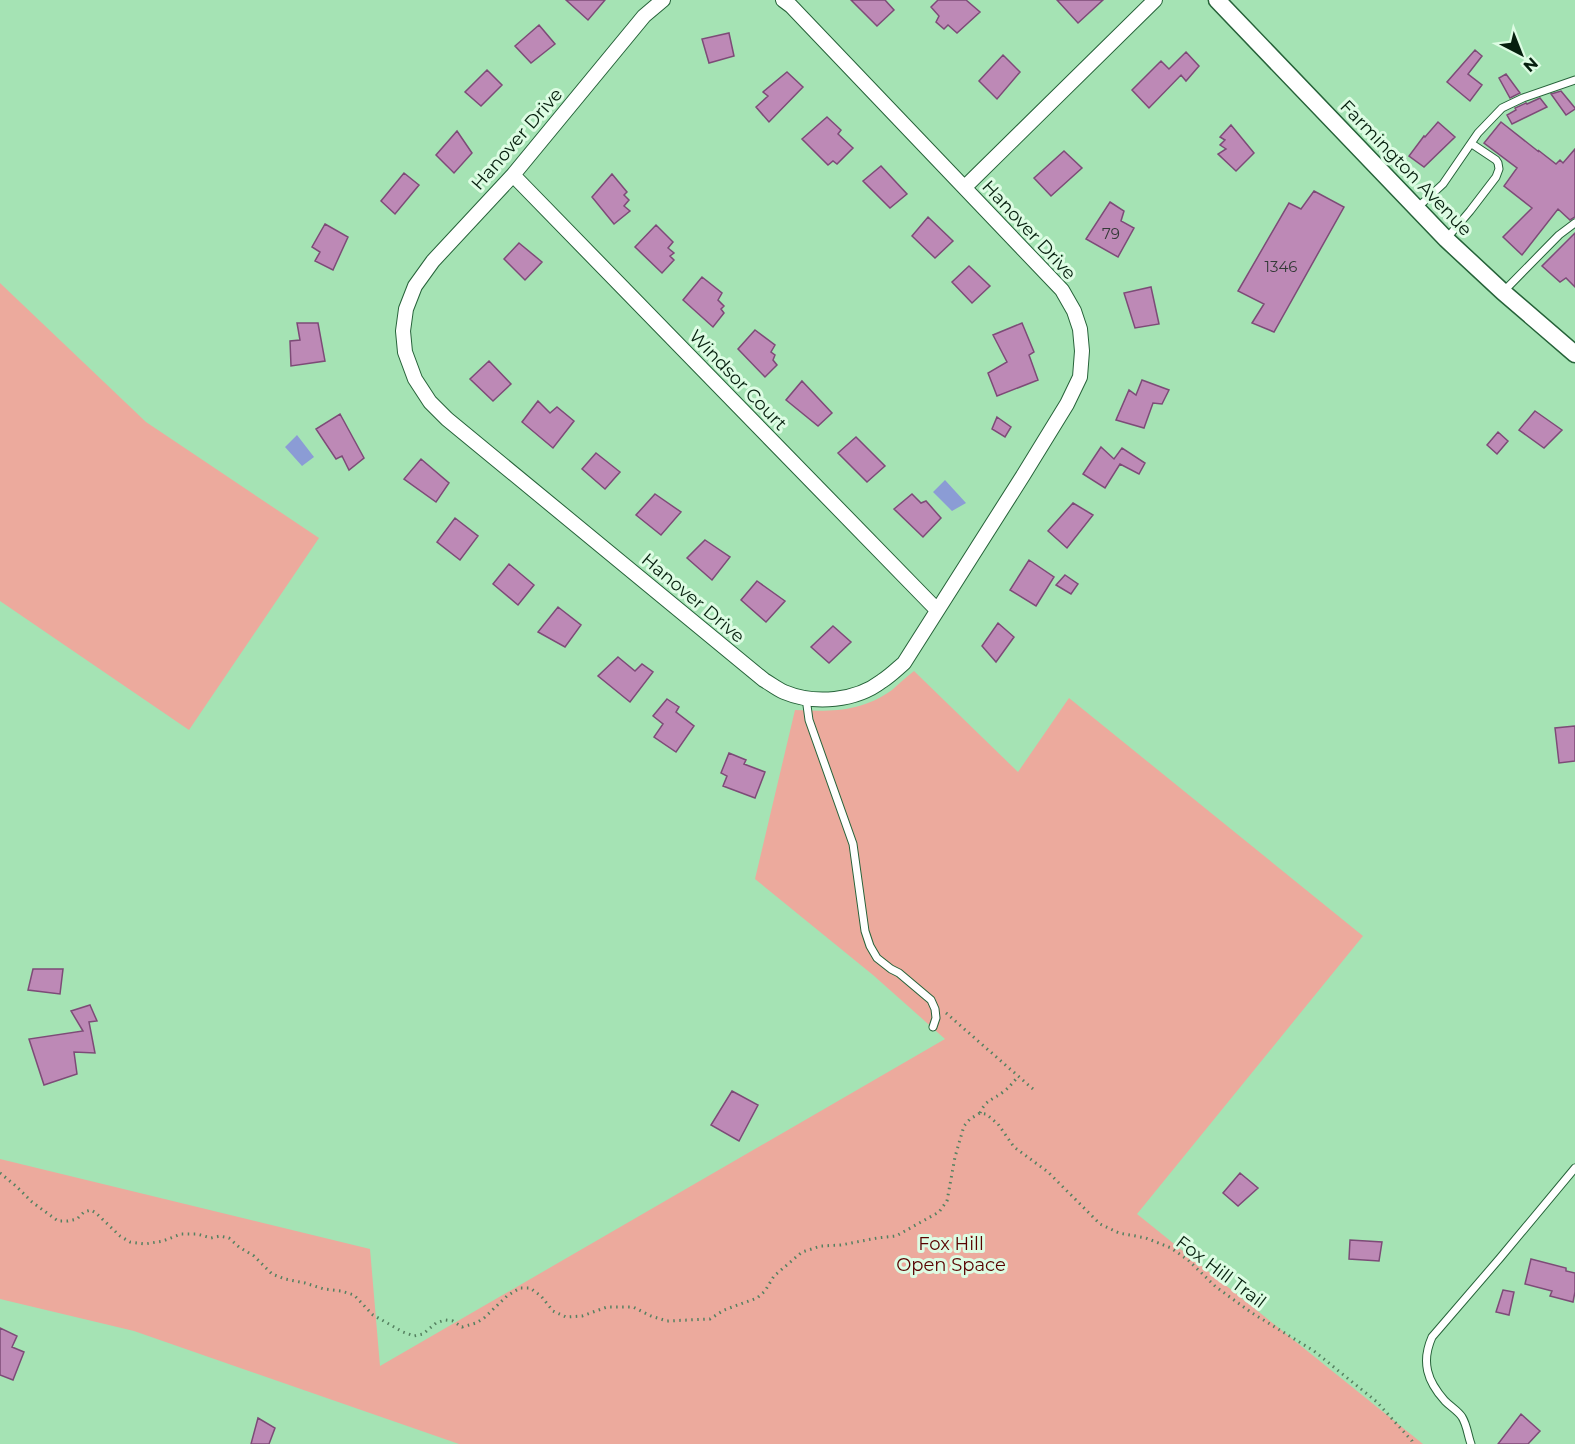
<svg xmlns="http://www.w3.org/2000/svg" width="1575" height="1444" viewBox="0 0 1575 1444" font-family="Montserrat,sans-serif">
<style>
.green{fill:#ecaa9d}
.water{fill:#8b9cd5}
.building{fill:#bd89b6;stroke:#7d4b77;stroke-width:1.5}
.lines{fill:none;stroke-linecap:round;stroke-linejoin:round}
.service-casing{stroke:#266239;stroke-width:9}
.minor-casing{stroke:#266239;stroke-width:16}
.tertiary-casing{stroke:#266239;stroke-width:19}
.path{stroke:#558060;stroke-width:3;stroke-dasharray:1.5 4.5;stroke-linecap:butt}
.service{stroke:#fff;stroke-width:7}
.minor{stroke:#fff;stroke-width:14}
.tertiary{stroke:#fff;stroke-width:16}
.labels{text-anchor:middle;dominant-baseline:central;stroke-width:6;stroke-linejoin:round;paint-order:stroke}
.number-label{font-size:15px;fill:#343a38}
.street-label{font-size:18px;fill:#061f0e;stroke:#ddfce3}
.park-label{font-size:18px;fill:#580300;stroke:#ddfce3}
</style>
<rect width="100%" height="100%" fill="#a5e3b4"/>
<path class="green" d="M 0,283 L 146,422 L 319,538 L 189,730 L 0,601 Z
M 914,671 L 1018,772 L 1069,698 L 1363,936 L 1137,1214 L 1423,1444 L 459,1444 L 134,1331 L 0,1299 L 0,1159 L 370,1249 L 380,1366 L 945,1039 L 873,975 L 755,879 L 795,710 C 831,712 861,712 892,690 C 899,684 906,677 914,671 Z"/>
<path class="water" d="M 297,435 L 314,457 L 302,466 L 285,447 Z
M 945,480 L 966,503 L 952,511 L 933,492 Z"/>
<path class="building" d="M 566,0 L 605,0 L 588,20 Z
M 851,0 L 885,0 L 894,10 L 877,26 Z
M 938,0 L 966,0 L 980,12 L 957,33 L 948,25 L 944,29 L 936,22 L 939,16 L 931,7 Z
M 1057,0 L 1103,0 L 1078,23 Z
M 539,25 L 555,44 L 531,63 L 515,46 Z
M 729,33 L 734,56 L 709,63 L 702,39 Z
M 1475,50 L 1482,56 L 1468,74 L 1482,85 L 1470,101 L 1447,82 Z
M 1186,52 L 1199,66 L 1186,81 L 1181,75 L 1149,108 L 1132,90 L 1161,61 L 1169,69 Z
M 1003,55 L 1020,72 L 997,99 L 979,81 Z
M 487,70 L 502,85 L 481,106 L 465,92 Z
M 787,72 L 803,87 L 769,122 L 756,107 L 768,96 L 763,92 Z
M 1506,74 L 1520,93 L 1510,98 L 1499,78 Z
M 1561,91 L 1575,108 L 1575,109 L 1566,115 L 1551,94 Z
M 1540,98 L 1547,107 L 1512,124 L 1507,115 L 1516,110 L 1515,108 L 1526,103 L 1527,104 Z
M 827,117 L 841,130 L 838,134 L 853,148 L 837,164 L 833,161 L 828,165 L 802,139 Z
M 1438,122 L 1455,137 L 1424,167 L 1409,156 L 1424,136 L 1425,137 Z
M 1501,122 L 1539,152 L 1538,150 L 1556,164 L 1560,160 L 1563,163 L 1575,149 L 1575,217 L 1570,220 L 1558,209 L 1522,255 L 1503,237 L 1532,208 L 1504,186 L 1517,168 L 1484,143 Z
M 1231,125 L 1254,153 L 1236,171 L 1218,154 L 1226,149 L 1220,145 L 1225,140 L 1220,137 Z
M 457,131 L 472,153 L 454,173 L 436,155 Z
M 1064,151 L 1082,168 L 1051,196 L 1034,178 Z
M 881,166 L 907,194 L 890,208 L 863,181 Z
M 404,173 L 419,185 L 395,214 L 381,201 Z
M 612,174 L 627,192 L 624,195 L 629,200 L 624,206 L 630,211 L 614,224 L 592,197 Z
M 1314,191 L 1344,207 L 1274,332 L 1252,323 L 1264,304 L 1238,291 L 1289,203 L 1301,209 Z
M 1110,202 L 1124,211 L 1121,221 L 1134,228 L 1118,257 L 1086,239 Z
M 928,217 L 953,241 L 935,258 L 912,236 Z
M 325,224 L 348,237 L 333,270 L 315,261 L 320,252 L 312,247 Z
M 656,225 L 673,242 L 668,248 L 674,253 L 670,256 L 674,260 L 662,273 L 635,247 Z
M 1575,233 L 1575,287 L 1566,278 L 1560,282 L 1542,266 Z
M 519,243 L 542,262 L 525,280 L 504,259 Z
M 969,266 L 990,286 L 972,303 L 952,282 Z
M 702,277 L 722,293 L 718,300 L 724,306 L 721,309 L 724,313 L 713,327 L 683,300 Z
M 1151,287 L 1159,324 L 1135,328 L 1124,293 Z
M 297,323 L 318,323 L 325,361 L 291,366 L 290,341 L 300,340 Z
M 1022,323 L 1034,352 L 1029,355 L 1038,380 L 997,396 L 988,373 L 1007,362 L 993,335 Z
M 755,330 L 775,345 L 771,352 L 775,355 L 773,360 L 777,365 L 765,377 L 738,349 Z
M 489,361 L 511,384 L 493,401 L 470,379 Z
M 1142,380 L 1169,390 L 1162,404 L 1153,403 L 1144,428 L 1116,420 L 1129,390 L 1136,395 Z
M 802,381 L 832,413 L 818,426 L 786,400 Z
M 538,401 L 550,413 L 557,407 L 574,421 L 553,448 L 522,422 Z
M 1535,411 L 1562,430 L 1544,448 L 1519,430 Z
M 340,414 L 364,458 L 349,470 L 342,456 L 336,459 L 316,429 Z
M 997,417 L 1011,427 L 1005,437 L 992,429 Z
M 1498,432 L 1508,441 L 1497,454 L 1487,445 Z
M 856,437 L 885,466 L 867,482 L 838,453 Z
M 1101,447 L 1114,459 L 1122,448 L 1145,463 L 1139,474 L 1120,464 L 1105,488 L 1083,474 Z
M 596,453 L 620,472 L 605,489 L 582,469 Z
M 421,459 L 449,483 L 436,502 L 404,479 Z
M 655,494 L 681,512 L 661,535 L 636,515 Z
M 912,494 L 921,503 L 926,501 L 941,518 L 923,537 L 894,509 Z
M 1073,503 L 1093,515 L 1067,548 L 1048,531 Z
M 455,518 L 478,536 L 460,560 L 437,542 Z
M 705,540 L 730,557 L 712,580 L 687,558 Z
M 1029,560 L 1054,577 L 1036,606 L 1010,590 Z
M 509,564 L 534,585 L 518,605 L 493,584 Z
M 1065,575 L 1078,584 L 1071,594 L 1056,585 Z
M 757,581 L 785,601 L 766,622 L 741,600 Z
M 558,607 L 581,625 L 565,647 L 538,632 Z
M 998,623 L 1014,637 L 996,662 L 982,646 Z
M 833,626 L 851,642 L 829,663 L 811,647 Z
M 618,657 L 635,671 L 642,664 L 653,672 L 630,702 L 598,676 Z
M 667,699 L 679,707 L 676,712 L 694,726 L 676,752 L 654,737 L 663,724 L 653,716 Z
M 1575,726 L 1575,761 L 1559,763 L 1555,728 Z
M 729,753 L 746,760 L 744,764 L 765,772 L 755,798 L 723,786 L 727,776 L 721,773 Z
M 33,969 L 63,969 L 60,994 L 28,990 Z
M 90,1005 L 97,1021 L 89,1022 L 95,1053 L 74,1052 L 77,1074 L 44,1085 L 29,1039 L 83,1031 L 71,1011 Z
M 732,1091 L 758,1105 L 739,1141 L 711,1125 Z
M 1240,1173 L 1258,1188 L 1238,1206 L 1223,1193 Z
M 1350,1240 L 1382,1242 L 1379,1261 L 1349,1259 Z
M 1531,1259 L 1566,1268 L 1566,1271 L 1575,1273 L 1575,1292 L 1573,1302 L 1550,1296 L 1552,1291 L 1525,1284 Z
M 1503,1290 L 1514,1292 L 1509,1315 L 1496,1312 Z
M 0,1328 L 17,1336 L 12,1347 L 24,1352 L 13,1380 L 0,1375 Z
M 1521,1414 L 1540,1431 L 1528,1444 L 1498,1444 Z
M 258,1418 L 275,1428 L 269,1444 L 251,1444 Z"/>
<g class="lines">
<g class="service-casing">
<path id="service" d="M 1417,208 L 1443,184 L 1478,133 L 1502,108 L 1523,98 L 1575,80
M 1447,238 L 1470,211 L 1496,177 L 1499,169 L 1498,163 L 1496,160 L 1472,144
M 1503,292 L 1559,235 L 1575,223
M 806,698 L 809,720 L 853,844 L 865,931 L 870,946 L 877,958 L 891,969 L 899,973 L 931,1000 L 935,1009 L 936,1018 L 933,1027
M 1471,1444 C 1468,1436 1467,1425 1462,1417 C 1458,1411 1451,1407 1445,1401 C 1427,1381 1421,1362 1432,1337 L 1500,1258 L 1575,1168"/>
</g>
<g class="minor-casing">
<path id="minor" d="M 663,0 L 644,16 L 513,175 L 433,261 L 415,286 L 406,309 L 403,331 L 405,352 L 415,379 L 430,402 L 447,419 L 764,680 C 771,684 777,689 784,692 C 815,705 856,701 882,681 C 890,676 897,669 904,663 L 1024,474 L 1067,404 L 1080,377 L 1082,351 L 1080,329 L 1074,311 L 1062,290 L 791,6 L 783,0
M 513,175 L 937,610
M 965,187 L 1155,0"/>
</g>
<g class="tertiary-casing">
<path id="tertiary" d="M 1217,0 L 1446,239 L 1503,292 L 1575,354"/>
</g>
<path class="path" d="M 946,1013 L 1033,1089
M 980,1113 C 986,1099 993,1100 1003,1092 C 1009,1088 1013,1082 1018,1077
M 0,1173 L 16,1186 L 32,1202 L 58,1221 L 68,1221 L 77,1219 L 84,1212 L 91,1210 L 96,1213 L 120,1236 L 130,1242 L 145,1244 L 163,1241 L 181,1234 L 197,1234 L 211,1238 L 220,1236 L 229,1238 L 239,1247 L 254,1256 L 272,1274 L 285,1279 L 305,1283 L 324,1289 L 341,1291 L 354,1295 L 373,1315 L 403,1332 L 414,1336 L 423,1334 L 436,1323 L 445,1320 L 453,1321 L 462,1327 L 476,1323 L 484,1318 L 507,1296 L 520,1288 L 530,1288 L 541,1296 L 553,1311 L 566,1317 L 582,1316 L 607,1307 L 633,1307 L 651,1316 L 667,1321 L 710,1319 L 724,1310 L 757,1298 L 765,1291 L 774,1276 L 802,1252 L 821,1246 L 841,1245 L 877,1238 L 896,1236 L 939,1212 L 947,1201 L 955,1157 L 964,1126 L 970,1119 L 980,1113 L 986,1114 L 998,1124 L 1014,1147 L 1048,1172 L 1100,1224 L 1119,1233 L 1146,1238 L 1171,1248 L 1188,1260 L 1216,1287 L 1252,1313 L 1314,1351 L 1377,1402 L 1412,1441 L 1413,1444"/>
<use href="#service" class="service"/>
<use href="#minor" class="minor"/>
<use href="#tertiary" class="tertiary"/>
</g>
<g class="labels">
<g class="number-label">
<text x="1111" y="233">79</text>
<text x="1281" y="266">1346</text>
</g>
<g class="street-label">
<text transform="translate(517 139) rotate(-49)">Hanover Drive</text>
<text transform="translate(1406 168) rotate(46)">Farmington Avenue</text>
<text transform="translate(1029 230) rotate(47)">Hanover Drive</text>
<text transform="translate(738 380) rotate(46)">Windsor Court</text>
<text transform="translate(693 598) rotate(40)">Hanover Drive</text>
<text transform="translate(1221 1272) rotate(37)">Fox Hill Trail</text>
</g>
<g class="park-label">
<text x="951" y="1244">Fox Hill<tspan x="951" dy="21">Open Space</tspan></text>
</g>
</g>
<g transform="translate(1521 54) rotate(138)" stroke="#ddfce3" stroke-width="4.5" paint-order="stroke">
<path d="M0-4.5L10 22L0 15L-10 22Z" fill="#061f0e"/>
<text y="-9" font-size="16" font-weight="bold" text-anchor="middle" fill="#061f0e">N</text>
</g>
</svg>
